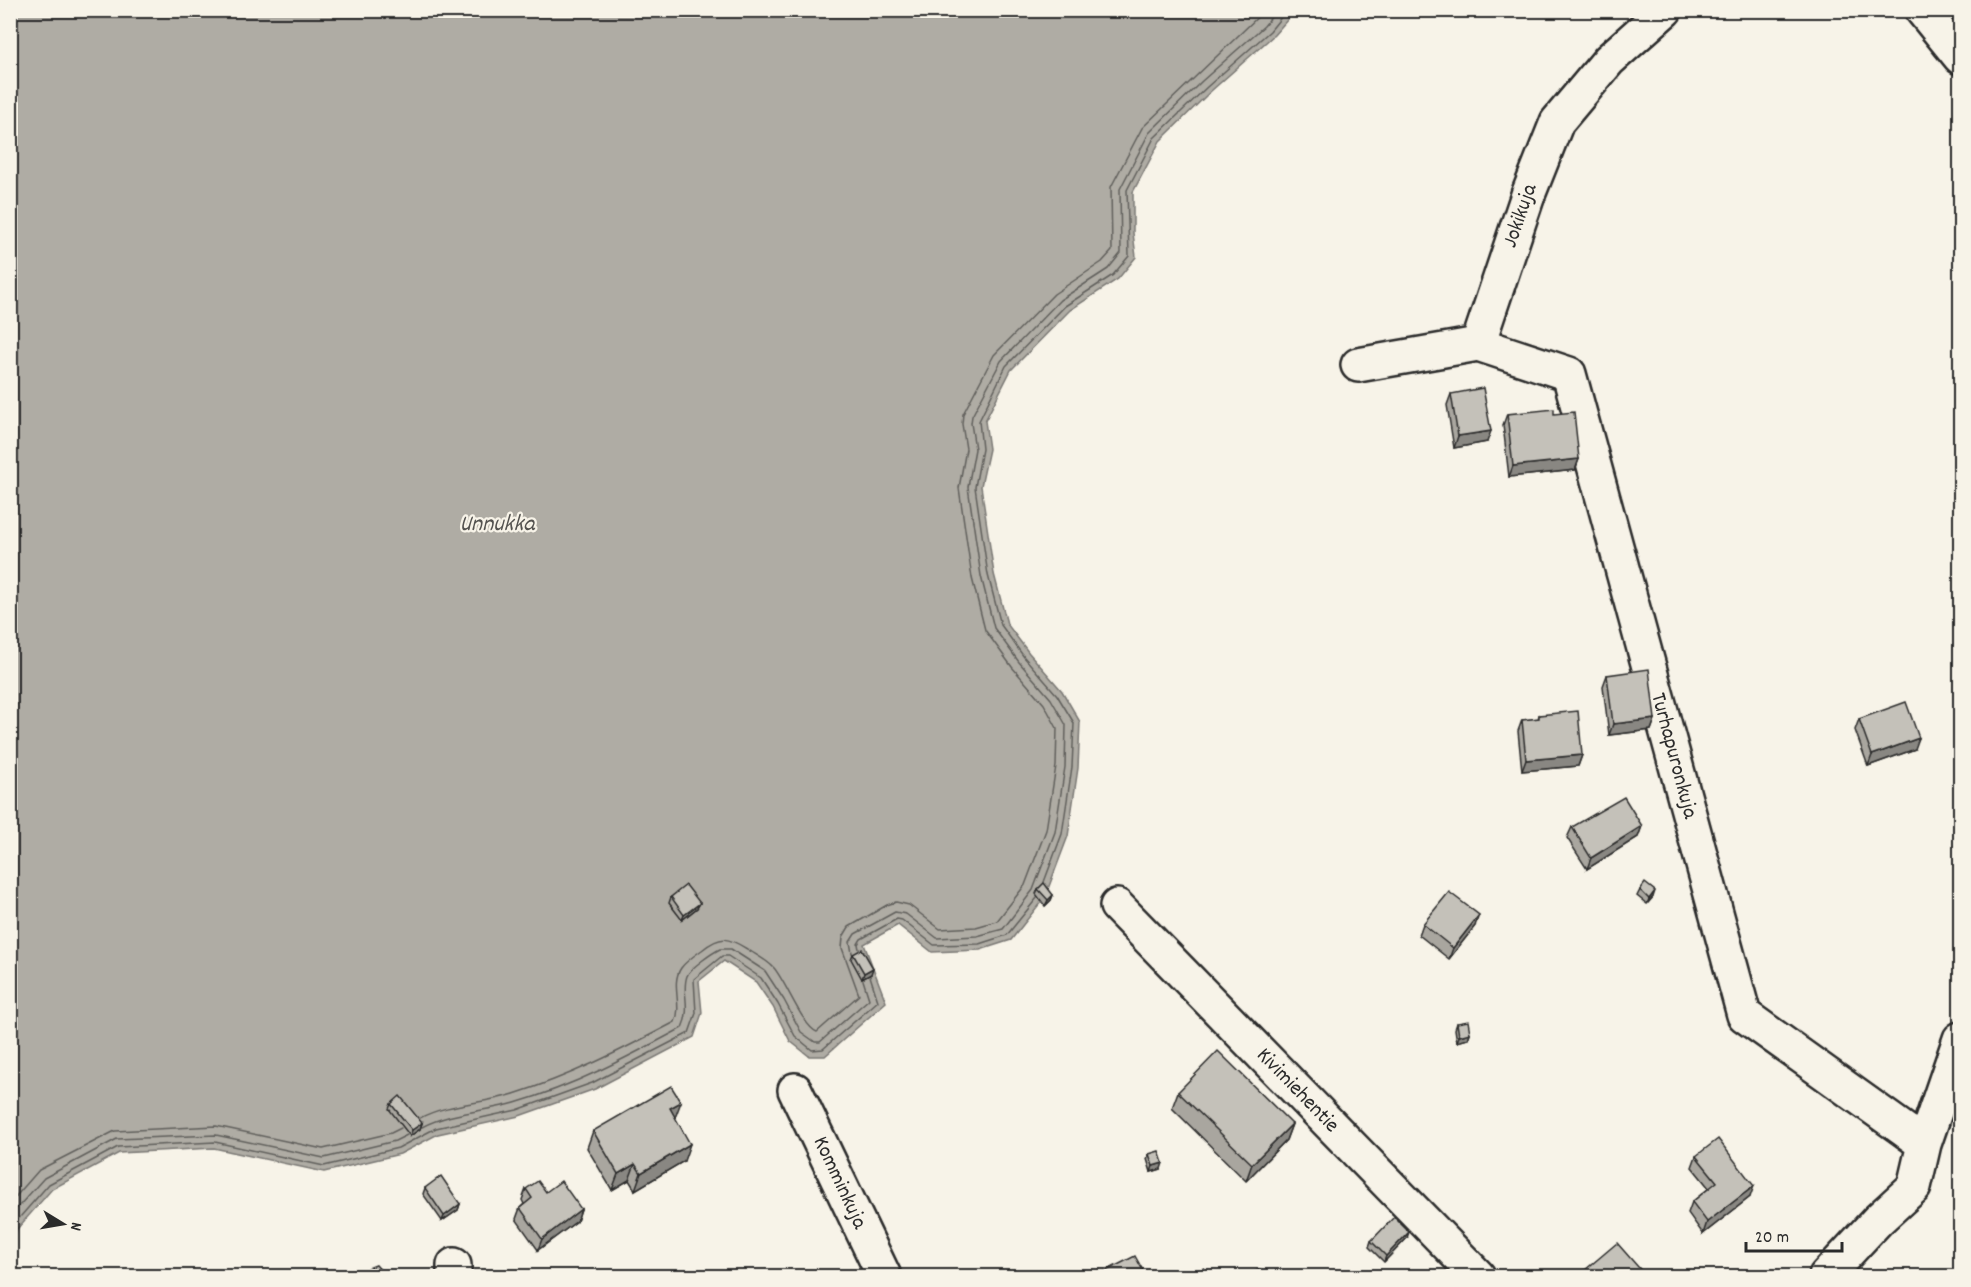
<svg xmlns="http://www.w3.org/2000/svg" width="1971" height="1287" viewBox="0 0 1971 1287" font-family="Dekko,sans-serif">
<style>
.water{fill:#afaca4;stroke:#7a7874;stroke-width:1.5}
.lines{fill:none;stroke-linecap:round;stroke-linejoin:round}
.shore{stroke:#605f5b;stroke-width:1.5}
.minor-casing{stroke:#2b2b2b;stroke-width:38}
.minor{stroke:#f7f3e8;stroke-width:33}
.wall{fill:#a9a69f;stroke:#2b2b2b;stroke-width:1.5}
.shaded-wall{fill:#898782;stroke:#2b2b2b;stroke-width:1.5}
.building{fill:#c4c1b9;stroke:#2b2b2b;stroke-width:1.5}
.labels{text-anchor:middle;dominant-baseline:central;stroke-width:4.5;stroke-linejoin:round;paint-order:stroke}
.street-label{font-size:22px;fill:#2b2b2b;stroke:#f7f3e8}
.water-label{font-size:24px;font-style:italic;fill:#53524f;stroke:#f7f3e8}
</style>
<rect width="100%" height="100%" fill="#f7f3e8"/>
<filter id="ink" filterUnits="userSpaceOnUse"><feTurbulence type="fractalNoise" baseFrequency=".0167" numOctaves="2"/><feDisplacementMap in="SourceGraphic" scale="12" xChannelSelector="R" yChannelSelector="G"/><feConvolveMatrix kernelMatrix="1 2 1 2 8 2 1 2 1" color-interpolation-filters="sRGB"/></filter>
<g filter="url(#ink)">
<path class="water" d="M 11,11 L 1295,11 L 1274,35 L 1211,91 L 1160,141 L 1133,192 L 1133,233 L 1136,257 L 1118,279 L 1070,310 L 1011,370 L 985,421 L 989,449 L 981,486 L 994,574 L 1007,624 L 1029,653 L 1062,691 L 1080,722 L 1078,768 L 1068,836 L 1045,897 L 1011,940 L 980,950 L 932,952 L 898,925 L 864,944 L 886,1002 L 825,1056 L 809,1056 L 790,1041 L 773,1007 L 756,982 L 724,961 L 699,981 L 702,1013 L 694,1037 L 595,1089 L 519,1116 L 438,1134 L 400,1154 L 324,1172 L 214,1148 L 119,1153 L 52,1189 L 17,1229 L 11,1250 Z"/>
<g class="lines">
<path class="shore" d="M 1044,882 L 1062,834 L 1072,767 L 1074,723 L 1057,695 L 1024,657 L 1001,625 L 988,575 L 975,487 L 982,449 L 979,421 L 1006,366 L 1065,306 L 1113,275 L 1129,256 L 1127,190 L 1154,138 L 1207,87 L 1270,31 L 1287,10
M 859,949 L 858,944 L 861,939 L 897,919 L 902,920 L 934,945 L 979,944 L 1007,935 L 1037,898
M 852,953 L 850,942 L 855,934 L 895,912 L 906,914 L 937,938 L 977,936 L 1003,929 L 1033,890 L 1055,832 L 1065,767 L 1066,725 L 1051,699 L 1019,662 L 994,628 L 981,576 L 968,487 L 975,449 L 971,423 L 972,416 L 1001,361 L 1060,300 L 1108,269 L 1121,253 L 1120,189 L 1149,133 L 1202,81 L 1264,26 L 1277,10
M 420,1118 C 448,1103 483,1104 514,1094 C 571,1076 622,1050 675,1022 C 683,1005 670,984 681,968 C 686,961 695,955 702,950 C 721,935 728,937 747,949 C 756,955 767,960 774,968 C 786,982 803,1027 817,1032 L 859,995 L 842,948 L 843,937 L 849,927 L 887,905 L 896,902 L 909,905 L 940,929 L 976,927 L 997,921 L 1025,885 L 1046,830 L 1056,766 L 1057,728 L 1044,704 L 1012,667 L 985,630 L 972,578 L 959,488 L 966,449 L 962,424 L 963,414 L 994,355 L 1054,294 L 1102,262 L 1112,251 L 1111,187 L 1142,128 L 1265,10
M 422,1127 C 450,1112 484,1112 515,1103 C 574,1086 628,1057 682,1028 C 692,1007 681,992 687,976 C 690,968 712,953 720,949 L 731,949 L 765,971 L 784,1000 L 801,1032 L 815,1042 L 820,1042 L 869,999 L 863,980
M 10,1203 L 39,1170 L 115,1131 L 216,1126 L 323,1149 L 391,1133 L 401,1128
M 10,1216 L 44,1178 L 117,1139 L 216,1135 L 324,1158 L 395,1141 L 407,1135
M 10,1230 L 13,1225 L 49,1184 L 118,1147 L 215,1142 L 324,1166 L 398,1148 L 436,1128 L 517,1110 L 592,1083 L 689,1033 L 696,1013 L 694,979 L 722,956 L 728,956 L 761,978 L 778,1004 L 795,1036 L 812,1050 L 823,1049 L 878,1001 L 870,976"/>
<g class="minor-casing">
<path id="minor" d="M 1922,10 L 1960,57
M 1478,344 L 1569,374 L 1744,1015 L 1924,1144
M 1358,365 L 1478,344 L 1528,195 L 1557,122 L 1609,60 L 1665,10
M 1117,906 L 1478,1276
M 795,1090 L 884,1276
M 454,1265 L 454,1276
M 1826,1276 L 1878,1220 L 1914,1187 L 1924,1144 L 1960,1039"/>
</g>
<use href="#minor" class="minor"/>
</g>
<path class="wall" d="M 1451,394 L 1487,442 L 1454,448 L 1447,405 Z
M 1507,414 L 1554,414 L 1579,459 L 1575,470 L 1509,477 L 1503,425 Z
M 1607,675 L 1655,719 L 1651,730 L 1609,735 L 1603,686 Z
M 1539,715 L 1582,755 L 1578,766 L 1522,771 L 1518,731 L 1522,720 L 1538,719 Z
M 1859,719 L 1915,749 L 1868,766 L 1855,730 Z
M 1642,826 L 1638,837 L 1587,869 L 1567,838 L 1572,827 Z
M 1038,889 L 1053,895 L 1051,900 L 1045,906 L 1036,894 Z
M 1640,890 L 1653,897 L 1647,904 L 1637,896 Z
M 671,897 L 700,903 L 697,908 L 682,920 L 669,903 Z
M 1423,924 L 1475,926 L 1449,959 L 1419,935 Z
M 853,954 L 871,974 L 862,979 L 851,959 Z
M 1457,1023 L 1470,1033 L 1468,1039 L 1457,1042 L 1455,1029 Z
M 1178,1092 L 1292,1124 L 1286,1140 L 1246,1181 L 1172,1108 Z
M 391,1104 L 422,1123 L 420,1129 L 410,1136 L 389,1109 Z
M 675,1118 L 684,1161 L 635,1190 L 629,1180 L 612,1190 L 587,1148 L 593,1131 Z
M 1149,1154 L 1161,1169 L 1151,1172 L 1147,1159 Z
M 1696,1156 L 1750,1197 L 1703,1234 L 1688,1213 L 1692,1202 L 1709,1188 L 1692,1167 Z
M 425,1188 L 460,1204 L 458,1210 L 442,1221 L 423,1194 Z
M 526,1189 L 546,1192 L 581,1209 L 577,1221 L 538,1250 L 516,1219 L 520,1208 L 524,1204 L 522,1200 Z
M 1407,1238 L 1384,1262 L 1369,1247 L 1371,1241 Z
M 1585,1270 L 1646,1276 L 1582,1276 Z"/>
<path class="shaded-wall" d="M 1491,431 L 1487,442 L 1454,448 L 1458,436 Z
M 1579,459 L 1575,470 L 1509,477 L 1513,466 Z
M 1655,719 L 1651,730 L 1609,735 L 1613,724 Z
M 1919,738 L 1915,749 L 1868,766 L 1872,755 Z
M 1582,755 L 1578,766 L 1522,771 L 1526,760 Z
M 1642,826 L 1638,837 L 1587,869 L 1591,858 Z
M 1655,891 L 1653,897 L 1647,904 L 1649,899 Z
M 1053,895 L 1051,900 L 1045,906 L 1048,900 Z
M 700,903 L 697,908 L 682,920 L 684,915 Z
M 1479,915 L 1475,926 L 1449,959 L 1453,948 Z
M 873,968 L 871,974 L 862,979 L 864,973 Z
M 1470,1033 L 1468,1039 L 1457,1042 L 1459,1036 Z
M 681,1102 L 675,1118 L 670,1108 Z
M 422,1123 L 420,1129 L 410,1136 L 412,1130 Z
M 1292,1124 L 1286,1140 L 1246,1181 L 1252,1164 Z
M 690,1144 L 684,1161 L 635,1190 L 641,1173 Z
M 1163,1163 L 1161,1169 L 1151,1172 L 1153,1166 Z
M 635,1164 L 629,1180 L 612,1190 L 618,1174 Z
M 1754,1186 L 1750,1197 L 1703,1234 L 1707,1222 Z
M 460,1204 L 458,1210 L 442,1221 L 444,1216 Z
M 581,1209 L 577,1221 L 538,1250 L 542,1239 Z
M 1409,1232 L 1407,1238 L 1384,1262 L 1386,1256 Z"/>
<path class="building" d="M 1483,388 L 1491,431 L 1458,436 L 1451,394 Z
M 1554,409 L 1554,414 L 1574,412 L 1579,459 L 1513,466 L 1507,414 Z
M 1649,669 L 1655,719 L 1613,724 L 1607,675 Z
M 1906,702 L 1919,738 L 1872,755 L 1859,719 Z
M 1578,711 L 1582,755 L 1526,760 L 1522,720 L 1539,718 L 1539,715 Z
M 1624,797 L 1642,826 L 1591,858 L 1572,827 Z
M 1044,883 L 1053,895 L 1048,900 L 1038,889 Z
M 1645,883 L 1655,891 L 1649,899 L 1640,890 Z
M 686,885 L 700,903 L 684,915 L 671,897 Z
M 1449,892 L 1479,915 L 1453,948 L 1423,924 Z
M 862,949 L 873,968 L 864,973 L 853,954 Z
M 1468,1021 L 1470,1033 L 1459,1036 L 1457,1023 Z
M 1218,1051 L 1292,1124 L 1252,1164 L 1178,1092 Z
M 671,1086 L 681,1102 L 670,1108 L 690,1144 L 641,1173 L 635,1164 L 618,1174 L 593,1131 Z
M 400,1096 L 422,1123 L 412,1130 L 391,1104 Z
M 1718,1139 L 1754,1186 L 1707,1222 L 1692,1202 L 1717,1182 L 1696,1156 Z
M 1159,1151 L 1163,1163 L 1153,1166 L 1149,1154 Z
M 441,1176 L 460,1204 L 444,1216 L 425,1188 Z
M 538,1181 L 546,1192 L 561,1181 L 581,1209 L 542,1239 L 520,1208 L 532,1198 L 526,1189 Z
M 1394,1217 L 1409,1232 L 1386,1256 L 1371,1241 Z
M 1617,1243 L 1646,1276 L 1590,1276 L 1585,1270 Z
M 1135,1256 L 1146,1276 L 1096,1276 Z
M 376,1265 L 386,1276 L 348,1276 Z
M 1204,1268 L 1209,1276 L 1190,1276 Z
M 1260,1269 L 1264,1276 L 1245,1276 Z"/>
</g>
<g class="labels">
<g class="street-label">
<text transform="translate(1521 216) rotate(-71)">Jokikuja</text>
<text transform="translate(1673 756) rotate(75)">Turhapuronkuja</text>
<text transform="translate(1297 1091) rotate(46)">Kivimiehentie</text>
<text transform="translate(839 1183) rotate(65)">Komminkuja</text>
</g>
<g class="water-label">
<text x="497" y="525">Unnukka</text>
</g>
</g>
<rect width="1971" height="1287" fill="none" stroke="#f7f3e8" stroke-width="36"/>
<rect x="18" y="18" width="1935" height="1251" fill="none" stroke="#2b2b2b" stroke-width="2" filter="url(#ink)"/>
<g transform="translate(63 1224) rotate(101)" stroke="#f7f3e8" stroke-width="4.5" paint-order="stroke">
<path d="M0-4.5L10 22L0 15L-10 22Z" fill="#2b2b2b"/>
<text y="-9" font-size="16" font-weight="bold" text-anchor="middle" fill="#2b2b2b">N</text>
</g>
<path d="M1746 1242v9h96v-9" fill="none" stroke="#2b2b2b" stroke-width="3"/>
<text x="1755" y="1242" font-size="18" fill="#2b2b2b" stroke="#f7f3e8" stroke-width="4.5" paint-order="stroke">20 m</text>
</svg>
